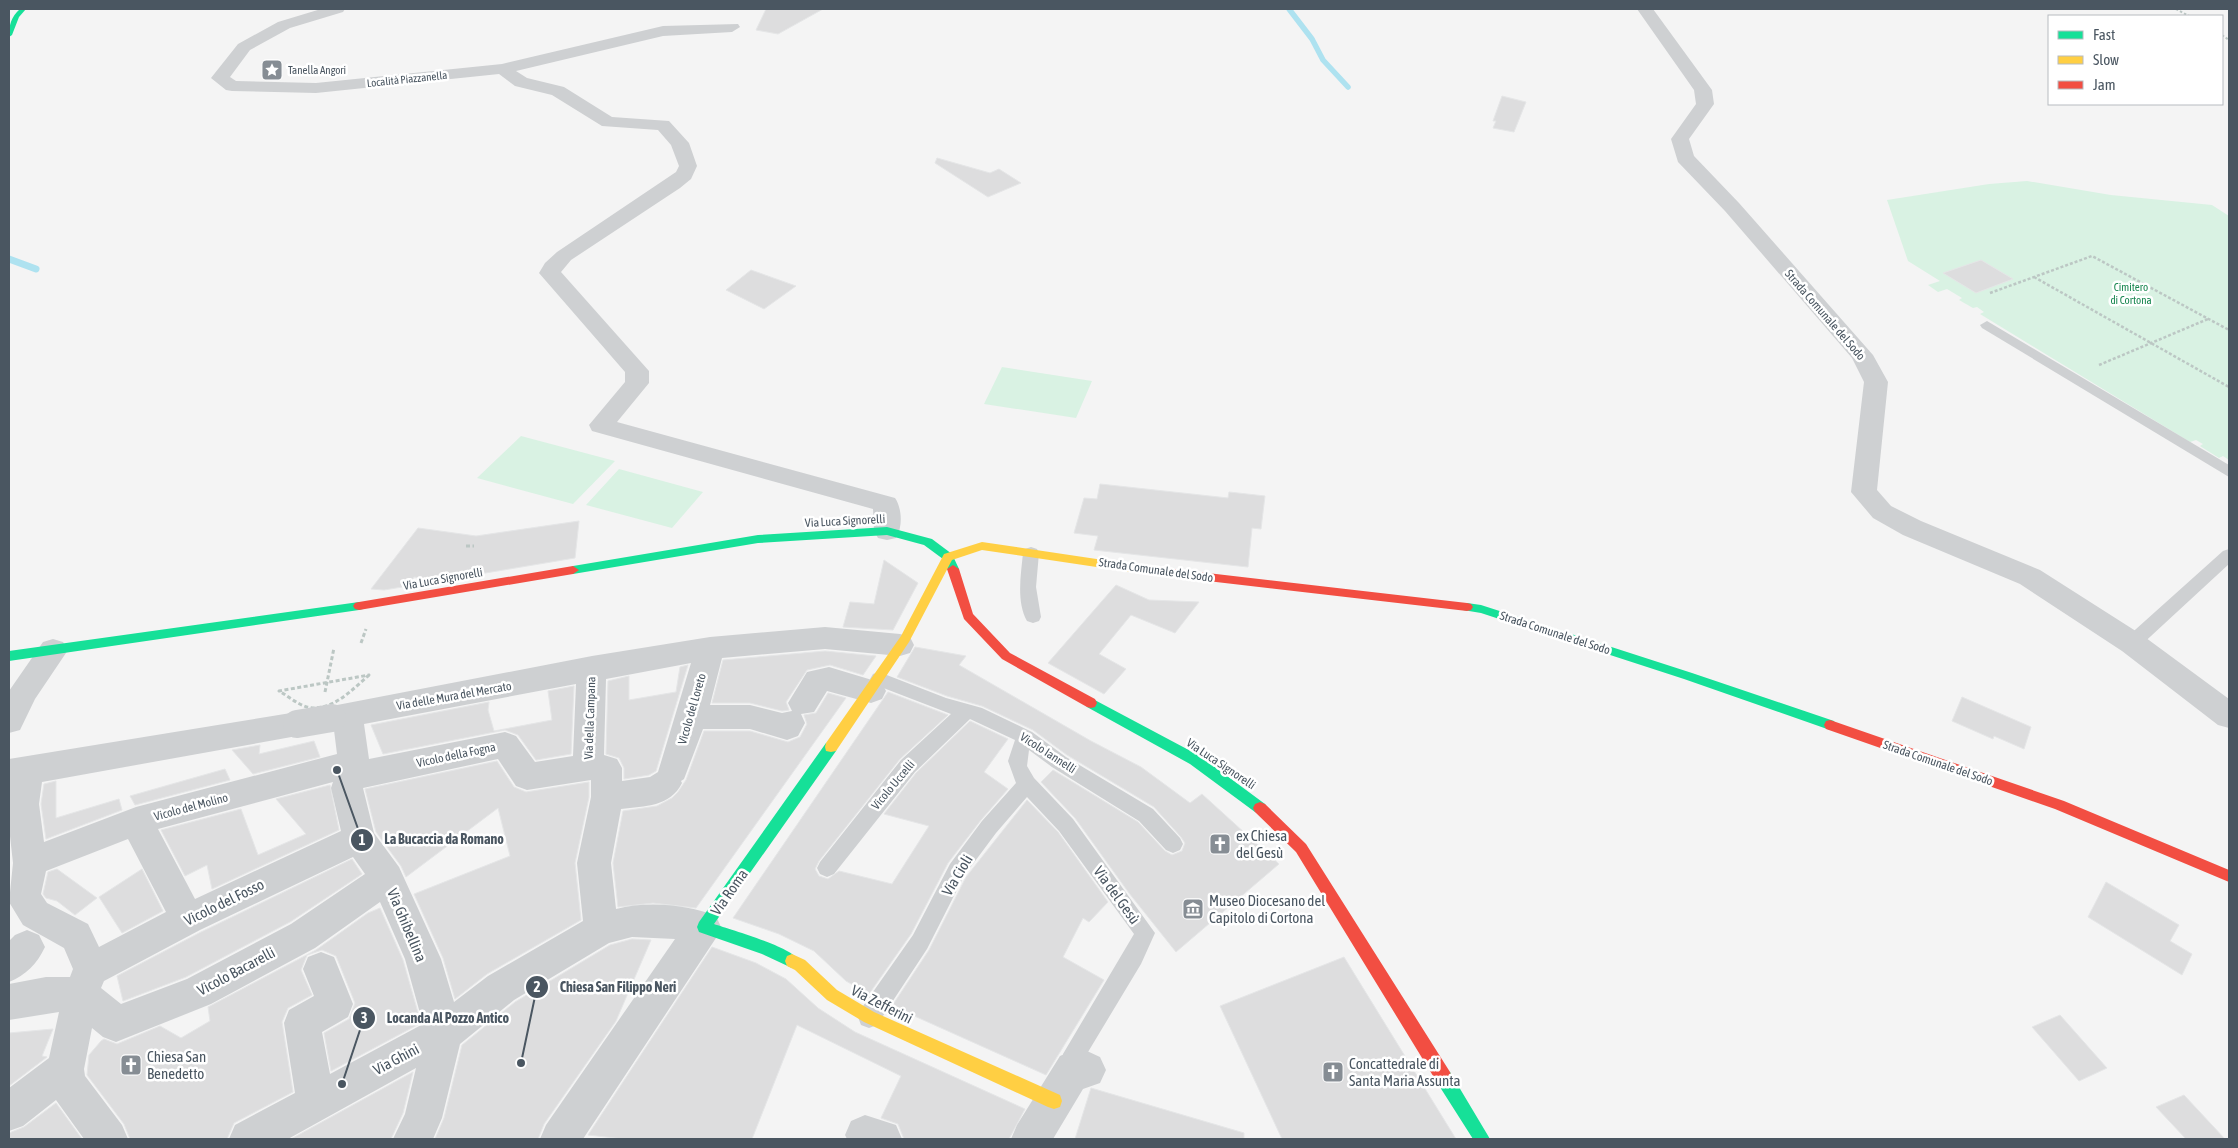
<svg xmlns="http://www.w3.org/2000/svg" width="2238" height="1148" viewBox="0 0 2238 1148" font-family="'Asap Condensed',sans-serif">
<style>
.green{fill:#d9f2e3}
.lines{fill:none;stroke-linecap:round;stroke-linejoin:round}
.stream-far1{stroke:#aee2f0;stroke-width:5.5}
.stream{stroke:#aee2f0;stroke-width:7}
.building{fill:#ddddde;stroke:#e5e6e7}
.path-far2{stroke:#bcc7c4;stroke-width:2;stroke-dasharray:2.5 2;stroke-linecap:butt}
.path-far1{stroke:#bcc7c4;stroke-width:2.5;stroke-dasharray:3 2;stroke-linecap:butt}
.path{stroke:#bcc7c4;stroke-width:3;stroke-dasharray:4 2.5;stroke-linecap:butt}
.lane{fill:#ced0d2;fill-rule:evenodd}
.street{fill:#ced0d2;fill-rule:evenodd}
.fast{fill:#16e098;fill-rule:evenodd}
.slow{fill:#ffcf43;fill-rule:evenodd}
.jam{fill:#f24e42;fill-rule:evenodd}
.street-bridge{stroke:#ced0d2;stroke-width:28}
.labels{text-anchor:middle;dominant-baseline:central;stroke-width:5;stroke-linejoin:round;paint-order:stroke}
.far-poi-label{font-size:11px;fill:#4a5661;stroke:#fff;text-anchor:start}
.far-street-label{font-size:11px;fill:#4a5661;stroke:#fff}
.far-park-label{font-size:11px;fill:#17864f;stroke:#fff}
.street-label{font-size:12px;fill:#4a5661;stroke:#fff}
.near-poi-label{font-size:15px;fill:#4a5661;stroke:#fff;text-anchor:start}
.near-street-label{font-size:15px;fill:#4a5661;stroke:#fff}
.leader{fill:none;stroke:#4a5661;stroke-width:2}
.callout-dot{fill:#4a5661;stroke:#fff;stroke-width:2}
.mark-label{font-size:15px;text-anchor:middle;font-weight:bold;fill:#fff}
.callout-label{font-size:14px;text-anchor:middle;font-weight:bold;fill:#4a5661;stroke:#fff;stroke-width:5;stroke-linejoin:round;paint-order:stroke}
</style>
<rect width="100%" height="100%" fill="#f4f4f4"/>
<path class="green" d="M 2027,181 L 2111,195 L 2212,205 L 2229,216 L 2229,460 L 2223,456 L 2219,458 L 2200,446 L 2203,444 L 2196,440 L 2190,442 L 1980,314 L 1984,312 L 1977,307 L 1973,308 L 1959,300 L 1962,298 L 1947,289 L 1938,292 L 1928,285 L 1940,281 L 1908,261 L 1887,200 L 1989,184 Z
M 1002,367 L 1092,381 L 1076,418 L 984,404 Z
M 521,436 L 615,461 L 573,504 L 477,478 Z
M 619,469 L 703,492 L 672,528 L 586,505 Z"/>
<g class="lines">
<path class="stream-far1" d="M 1289,9 L 1312,39 L 1323,60 L 1348,87"/>
<path class="stream" d="M 9,259 L 36,269"/>
</g>
<path class="building" d="M 766,9 L 823,9 L 778,34 L 756,30 Z
M 1502,96 L 1526,102 L 1514,132 L 1493,128 L 1496,121 L 1493,121 Z
M 937,158 L 990,173 L 999,169 L 1021,183 L 988,197 L 935,163 Z
M 1981,260 L 2013,279 L 1976,293 L 1943,273 Z
M 751,270 L 796,286 L 764,309 L 726,290 Z
M 1100,484 L 1228,498 L 1229,492 L 1265,496 L 1261,529 L 1252,528 L 1248,567 L 1094,550 L 1098,536 L 1074,533 L 1084,498 L 1097,499 Z
M 579,521 L 575,558 L 438,581 L 414,577 L 408,586 L 384,590 L 371,589 L 418,528 L 476,536 Z
M 884,560 L 918,583 L 893,630 L 843,627 L 850,602 L 874,604 Z
M 1116,585 L 1149,600 L 1199,602 L 1175,633 L 1131,615 L 1099,654 L 1126,669 L 1104,694 L 1048,663 Z
M 915,647 L 966,656 L 959,665 L 1091,741 L 1141,767 L 1190,803 L 1202,794 L 1279,864 L 1176,952 L 1129,893 L 1075,818 L 1041,782 L 1053,770 L 1138,822 L 1165,851 L 1172,855 L 1182,851 L 1185,843 L 1181,837 L 1154,807 L 1067,755 L 1033,730 L 982,706 L 947,696 L 897,677 Z
M 825,651 L 876,656 L 863,675 L 830,665 L 807,670 L 786,702 L 789,710 L 782,711 L 750,703 L 712,703 L 723,660 Z
M 688,665 L 656,771 L 649,775 L 624,779 L 624,768 L 619,758 L 606,754 L 608,681 L 629,676 L 629,700 L 676,692 L 680,667 Z
M 574,686 L 571,754 L 536,760 L 518,735 L 505,730 L 383,754 L 371,725 L 489,702 L 488,710 L 494,731 L 552,720 L 548,691 Z
M 888,692 L 948,715 L 900,759 L 819,861 L 815,869 L 819,876 L 828,879 L 839,871 L 892,884 L 929,826 L 884,814 L 916,773 L 970,721 L 1008,739 L 984,772 L 1008,789 L 981,820 L 948,863 L 911,934 L 869,994 L 846,981 L 814,951 L 779,934 L 733,918 Z
M 828,693 L 846,698 L 696,908 L 653,903 L 618,907 L 613,863 L 623,811 L 657,806 L 672,798 L 678,792 L 686,780 L 704,731 L 750,731 L 788,742 L 800,737 L 807,724 L 804,715 L 816,713 Z
M 1962,697 L 2031,727 L 2024,749 L 1994,736 L 1993,739 L 1952,721 Z
M 314,741 L 320,757 L 253,774 L 232,750 L 260,745 L 259,754 Z
M 497,761 L 514,787 L 526,792 L 589,782 L 589,797 L 575,863 L 581,920 L 487,974 L 455,999 L 443,958 L 414,894 L 510,856 L 498,808 L 406,877 L 401,866 L 376,832 L 365,789 Z
M 225,769 L 230,780 L 135,805 L 130,796 Z
M 56,781 L 56,818 L 119,799 L 122,810 L 46,839 L 41,804 L 44,784 Z
M 330,785 L 339,830 L 212,889 L 207,865 L 185,876 L 161,830 L 241,809 L 258,855 L 306,834 L 276,799 Z
M 1027,800 L 1058,832 L 1108,902 L 1089,922 L 1083,918 L 1063,957 L 1104,980 L 1046,1075 L 892,1006 L 929,950 L 966,877 Z
M 352,859 L 362,874 L 290,922 L 186,977 L 123,1001 L 117,976 L 201,932 Z
M 57,869 L 97,898 L 75,915 L 57,901 L 46,898 L 43,894 L 48,872 Z
M 142,869 L 163,911 L 122,933 L 99,897 Z
M 2106,882 L 2179,925 L 2170,941 L 2192,954 L 2182,975 L 2088,917 Z
M 380,908 L 403,960 L 421,1023 L 331,1071 L 324,1033 L 349,1019 L 355,1003 L 336,956 L 322,950 L 307,955 L 301,970 L 312,995 L 288,1008 L 282,1022 L 293,1092 L 234,1123 L 227,1139 L 130,1139 L 124,1124 L 87,1075 L 89,1055 L 101,1041 L 104,1039 L 117,1044 L 160,1026 L 181,1038 L 210,1021 L 208,1007 L 316,950 L 368,913 Z
M 632,939 L 651,940 L 616,1021 L 544,1124 L 538,1139 L 435,1139 L 444,1118 L 462,1045 L 515,1002 L 610,945 Z
M 712,947 L 756,963 L 786,979 L 818,1008 L 855,1032 L 1025,1109 L 1009,1139 L 904,1139 L 898,1124 L 881,1118 L 901,1076 L 797,1025 L 752,1139 L 624,1139 L 588,1135 Z
M 1344,957 L 1456,1139 L 1282,1139 L 1220,1006 Z
M 2060,1015 L 2107,1068 L 2079,1081 L 2032,1027 Z
M 53,1029 L 42,1056 L 47,1057 L 9,1086 L 9,1033 Z
M 413,1072 L 403,1113 L 391,1139 L 291,1139 Z
M 1091,1088 L 1244,1133 L 1244,1139 L 1075,1139 Z
M 2184,1095 L 2225,1139 L 2186,1139 L 2156,1107 Z
M 56,1103 L 82,1139 L 9,1139 L 9,1133 L 24,1127 Z"/>
<g class="lines">
<path class="path-far2" d="M 2176,9 L 2189,16
M 2222,35 L 2229,40"/>
<path class="path-far1" d="M 2034,277 L 2229,387
M 1990,293 L 2092,256 L 2229,330
M 2099,365 L 2208,319"/>
<path class="path" d="M 466,546 L 474,546
M 361,643 L 366,629
M 369,675 C 353,689 331,713 307,707 C 297,704 288,696 279,691 Z
M 325,692 L 334,648"/>
<path class="lane" d="M 1987,321 L 2229,465 L 2229,477 L 1982,328 L 1980,325 Z
M 1031,547 L 1037,549 L 1039,553 L 1036,587 L 1041,617 L 1039,621 L 1033,623 L 1027,621 C 1016,602 1021,574 1023,553 L 1025,549 Z
M 2229,549 L 2229,564 L 2138,648 L 2132,650 L 2126,648 L 2123,643 L 2126,638 L 2223,551 Z
M 879,672 L 946,698 L 982,708 L 1032,732 L 1066,757 L 1153,809 L 1180,838 L 1183,844 L 1180,850 L 1173,853 L 1166,850 L 1139,821 L 1052,767 L 1029,750 L 1027,766 L 1034,778 L 1073,819 L 1155,933 L 1141,964 L 1085,1057 L 1081,1077 L 1073,1080 L 1065,1077 L 1062,1069 L 1063,1054 L 1134,934 L 1059,831 L 1027,797 L 996,833 L 964,876 L 927,949 L 877,1025 L 869,1028 L 861,1025 L 858,1017 L 861,1009 L 913,935 L 950,864 L 982,821 L 1016,783 L 1008,761 L 1015,740 L 970,719 L 915,772 L 834,874 L 827,877 L 820,874 L 817,868 L 820,862 L 901,760 L 951,714 L 873,684 L 870,679 L 873,674 Z"/>
<path class="street" d="M 321,9 L 345,9 L 343,12 L 290,28 L 250,50 L 230,77 L 236,81 L 316,83 L 502,64 L 663,26 L 738,24 L 740,27 L 732,32 L 663,36 L 516,71 L 527,78 L 564,87 L 612,117 L 669,121 L 689,143 L 697,166 L 691,179 L 680,188 L 571,260 L 561,272 L 649,371 L 649,383 L 617,422 L 895,498 C 902,508 903,527 896,538 L 887,540 L 878,538 L 874,531 L 873,509 L 592,431 L 589,425 L 625,382 L 625,372 L 539,273 L 545,263 L 557,252 L 676,172 L 679,166 L 671,145 L 658,130 L 602,126 L 552,95 L 515,86 L 499,74 L 316,93 L 232,91 L 226,90 L 211,78 L 238,44 L 278,22 Z
M 1637,9 L 1653,9 L 1712,90 L 1714,104 L 1689,139 L 1694,156 L 1739,203 L 1873,355 L 1888,382 L 1877,490 L 1891,506 L 1921,521 L 2040,570 L 2142,635 L 2229,699 L 2229,728 L 2218,725 L 2122,651 L 2020,584 L 1903,535 L 1873,518 L 1851,492 L 1864,382 L 1852,358 L 1725,211 L 1678,162 L 1671,139 L 1696,104 L 1694,90 Z
M 825,627 L 900,634 L 910,637 L 914,645 L 910,653 L 900,656 L 825,649 L 722,658 L 710,705 L 750,705 L 782,713 L 792,711 L 788,703 L 807,672 L 829,667 L 882,683 L 886,691 L 882,699 L 871,703 L 827,691 L 814,712 L 801,714 L 805,723 L 798,736 L 787,740 L 750,729 L 703,729 L 684,779 L 681,781 L 682,783 C 670,807 645,806 621,809 L 611,863 L 616,909 C 647,901 686,904 716,916 L 721,927 L 716,938 L 583,1139 L 540,1139 L 546,1125 L 675,939 L 632,937 L 609,943 L 514,1000 L 460,1044 L 442,1118 L 433,1139 L 393,1139 L 405,1114 L 416,1068 L 288,1139 L 229,1139 L 235,1125 L 295,1093 L 284,1023 L 289,1010 L 314,996 L 303,969 L 308,957 L 321,952 L 334,957 L 353,1004 L 348,1017 L 322,1032 L 330,1074 L 423,1024 L 405,959 L 380,902 L 315,948 L 211,1004 L 116,1042 L 103,1037 L 92,1028 L 84,1069 L 85,1076 L 122,1125 L 128,1139 L 84,1139 L 56,1100 L 23,1126 L 9,1131 L 9,1088 L 49,1058 L 59,1012 L 9,1020 L 9,984 L 46,977 L 70,977 L 73,969 L 64,948 L 23,925 L 9,902 L 13,863 L 9,827 L 9,759 L 297,712 L 308,715 L 312,724 L 308,733 L 297,736 L 42,782 L 39,804 L 44,842 L 136,807 L 337,754 L 334,730 L 321,727 L 317,718 L 321,709 L 332,706 L 592,656 L 710,637 ZM 691,663 L 658,772 L 650,777 L 622,781 L 622,768 L 617,759 L 604,755 L 606,679 ZM 576,684 L 573,756 L 535,762 L 516,736 L 505,732 L 369,759 L 364,724 ZM 498,759 L 516,786 L 527,790 L 591,780 L 591,797 L 577,863 L 583,921 L 488,976 L 454,1002 L 441,959 L 399,867 L 374,833 L 363,788 ZM 333,782 L 331,788 L 341,831 L 195,899 L 158,829 ZM 128,839 L 166,912 L 99,947 L 88,924 L 47,903 L 41,894 L 46,871 ZM 353,857 L 365,874 L 291,924 L 187,979 L 121,1004 L 101,988 L 104,981 L 200,930 Z
M 53,639 L 63,642 L 68,650 L 35,699 L 20,730 L 9,733 L 9,691 L 43,642 Z
M 27,930 L 39,935 L 45,947 C 37,964 26,975 9,982 L 9,941 L 15,935 Z
M 1073,1050 L 1087,1051 L 1100,1057 L 1106,1070 L 1100,1083 L 1083,1089 L 1053,1139 L 1011,1139 L 1017,1125 L 1060,1056 Z
M 865,1115 L 896,1125 L 902,1139 L 847,1139 L 845,1135 L 851,1121 Z"/>
<path class="fast" d="M 20,9 L 26,9 L 19,17 L 12,35 L 9,37 C 9,25 11,17 20,9 Z
M 887,527 L 932,539 L 952,554 L 959,569 L 957,572 L 949,572 L 943,559 L 924,545 L 887,535 L 758,543 L 573,574 L 567,570 L 573,566 L 758,535 Z
M 359,602 L 363,603 L 365,606 L 363,609 L 359,610 L 9,661 L 9,651 Z
M 1467,603 L 1481,605 L 1692,673 L 1834,721 L 1836,725 L 1834,729 L 1830,730 L 1684,679 L 1481,613 L 1463,610 L 1461,607 L 1463,604 Z
M 1091,698 L 1200,756 L 1265,804 L 1267,808 L 1265,812 L 1260,814 L 1255,812 L 1190,764 L 1087,707 L 1085,703 L 1087,699 Z
M 831,742 L 836,743 L 837,747 L 836,751 L 714,924 C 731,930 793,947 799,961 L 797,966 L 792,968 L 762,954 L 699,932 L 697,927 L 699,922 L 826,743 Z
M 1444,1070 L 1450,1072 L 1490,1139 L 1473,1139 L 1438,1084 L 1436,1078 L 1438,1072 Z"/>
<path class="slow" d="M 982,542 L 1130,564 L 1136,568 L 1130,572 L 982,550 L 952,560 L 909,642 L 836,751 L 831,752 L 826,751 L 825,747 L 826,743 L 901,636 L 944,554 Z
M 792,954 L 805,960 L 837,990 L 874,1012 L 1060,1095 L 1062,1101 L 1060,1107 L 1054,1109 L 1048,1107 L 864,1022 L 827,1000 L 795,970 L 787,966 L 785,961 L 787,956 Z"/>
<path class="jam" d="M 1130,564 L 1467,603 L 1471,604 L 1473,607 L 1471,610 L 1467,611 L 1130,572 L 1124,568 Z
M 953,565 L 959,569 L 973,614 L 1010,653 L 1095,699 L 1097,703 L 1095,707 L 1091,708 L 1087,707 L 1002,659 L 964,619 L 947,569 Z
M 573,566 L 579,570 L 573,574 L 359,610 L 355,609 L 353,606 L 355,603 L 359,602 Z
M 1830,720 L 2064,801 L 2229,870 L 2229,882 L 2055,809 L 1826,729 L 1824,725 L 1826,721 Z
M 1260,802 L 1265,804 L 1306,844 L 1450,1072 L 1452,1078 L 1450,1084 L 1444,1086 L 1438,1084 L 1296,852 L 1255,812 L 1253,808 L 1255,804 Z"/>
<path class="street-bridge" d="M 297,724 L 332,718"/>
</g>
<defs>
<g id="sight-square" transform="scale(1.125)"><rect x="-9" y="-9" width="18" height="18" rx="4" fill="#868d94" stroke="#fff"/><path d="M0-6L1.8-2.2L6-1.7L2.9 1.2L3.7 5.4L0 3.3L-3.7 5.4L-2.9 1.2L-6-1.7L-1.8-2.2Z" fill="#fff"/></g>
<g id="church-square" transform="scale(1.125)"><rect x="-9" y="-9" width="18" height="18" rx="4" fill="#868d94" stroke="#fff"/><path d="M-1.2-6h2.4v3.5h3.3v2.4h-3.3V6h-2.4V-.1h-3.3v-2.4h3.3Z" fill="#fff"/></g>
<g id="museum-square" transform="scale(1.125)"><rect x="-9" y="-9" width="18" height="18" rx="4" fill="#868d94" stroke="#fff"/><path d="M0-6L6-3V-2H-6V-3ZM-5-1h2V3h-2ZM-1-1h2V3h-2ZM3-1h2V3H3ZM-6 4H6V6H-6Z" fill="#fff"/></g>
</defs>
<g fill-rule="evenodd">
<use href="#sight-square" x="272" y="70"/>
<use href="#church-square" x="1220" y="844"/>
<use href="#museum-square" x="1193" y="909"/>
<use href="#church-square" x="131" y="1065"/>
<use href="#church-square" x="1333" y="1072"/>
</g>
<g class="labels">
<g class="far-poi-label">
<text x="288" y="70">Tanella Angori</text>
</g>
<g class="far-street-label">
<text transform="translate(407 79) rotate(-6)">Località Piazzanella</text>
</g>
<g class="far-park-label">
<text x="2131" y="287">Cimitero<tspan x="2131" dy="13">di Cortona</tspan></text>
</g>
<g class="street-label">
<text transform="translate(1825 315) rotate(49)">Strada Comunale del Sodo</text>
<text transform="translate(845 521) rotate(-3)">Via Luca Signorelli</text>
<text transform="translate(1156 570) rotate(8)">Strada Comunale del Sodo</text>
<text transform="translate(443 579) rotate(-10)">Via Luca Signorelli</text>
<text transform="translate(1555 633) rotate(18)">Strada Comunale del Sodo</text>
<text transform="translate(454 696) rotate(-10)">Via delle Mura del Mercato</text>
<text transform="translate(692 709) rotate(-74)">Vicolo del Loreto</text>
<text transform="translate(590 718) rotate(-88)">Via della Campana</text>
<text transform="translate(1048 753) rotate(33)">Vicolo Iannelli</text>
<text transform="translate(456 755) rotate(-12)">Vicolo della Fogna</text>
<text transform="translate(1938 763) rotate(19)">Strada Comunale del Sodo</text>
<text transform="translate(1221 764) rotate(34)">Via Luca Signorelli</text>
<text transform="translate(893 785) rotate(-50)">Vicolo Uccelli</text>
<text transform="translate(191 807) rotate(-15)">Vicolo del Molino</text>
</g>
<g class="near-poi-label">
<text x="1236" y="835">ex Chiesa<tspan x="1236" dy="17">del Gesù</tspan></text>
<text x="1209" y="900">Museo Diocesano del<tspan x="1209" dy="17">Capitolo di Cortona</tspan></text>
<text x="147" y="1056">Chiesa San<tspan x="147" dy="17">Benedetto</tspan></text>
<text x="1349" y="1063">Concattedrale di<tspan x="1349" dy="17">Santa Maria Assunta</tspan></text>
</g>
<g class="near-street-label">
<text transform="translate(957 875) rotate(-59)">Via Cioli</text>
<text transform="translate(729 892) rotate(-55)">Via Roma</text>
<text transform="translate(1117 895) rotate(54)">Via del Gesù</text>
<text transform="translate(224 902) rotate(-26)">Vicolo del Fosso</text>
<text transform="translate(407 925) rotate(67)">Via Ghibellina</text>
<text transform="translate(236 971) rotate(-28)">Vicolo Bacarelli</text>
<text transform="translate(882 1004) rotate(27)">Via Zefferini</text>
<text transform="translate(396 1059) rotate(-28)">Via Ghini</text>
</g>
</g>
<path class="leader" d="M337 770L362 840M521 1063L537 987M342 1084L364 1018"/>
<g class="callout-dot">
<circle cx="337" cy="770" r="5"/>
<circle cx="521" cy="1063" r="5"/>
<circle cx="342" cy="1084" r="5"/>
<circle cx="362" cy="840" r="12"/>
<circle cx="537" cy="987" r="12"/>
<circle cx="364" cy="1018" r="12"/>
</g>
<g class="mark-label">
<text x="362" y="845">1</text>
<text x="537" y="992">2</text>
<text x="364" y="1023">3</text>
</g>
<g class="callout-label">
<text x="444" y="844">La Bucaccia da Romano</text>
<text x="618" y="992">Chiesa San Filippo Neri</text>
<text x="448" y="1023">Locanda Al Pozzo Antico</text>
</g>
<rect width="2238" height="1148" fill="none" stroke="#4a5661" stroke-width="20"/>
<rect x="2048" y="15" width="175" height="90" fill="#ffffff" stroke="#b7bbc0"/>
<rect x="2058" y="31" width="25" height="8" fill="#16e098" stroke="#b7bbc0"/>
<text x="2093" y="40" font-size="15" fill="#4a5661">Fast</text>
<rect x="2058" y="56" width="25" height="8" fill="#ffcf43" stroke="#b7bbc0"/>
<text x="2093" y="65" font-size="15" fill="#4a5661">Slow</text>
<rect x="2058" y="81" width="25" height="8" fill="#f24e42" stroke="#b7bbc0"/>
<text x="2093" y="90" font-size="15" fill="#4a5661">Jam</text>
</svg>
